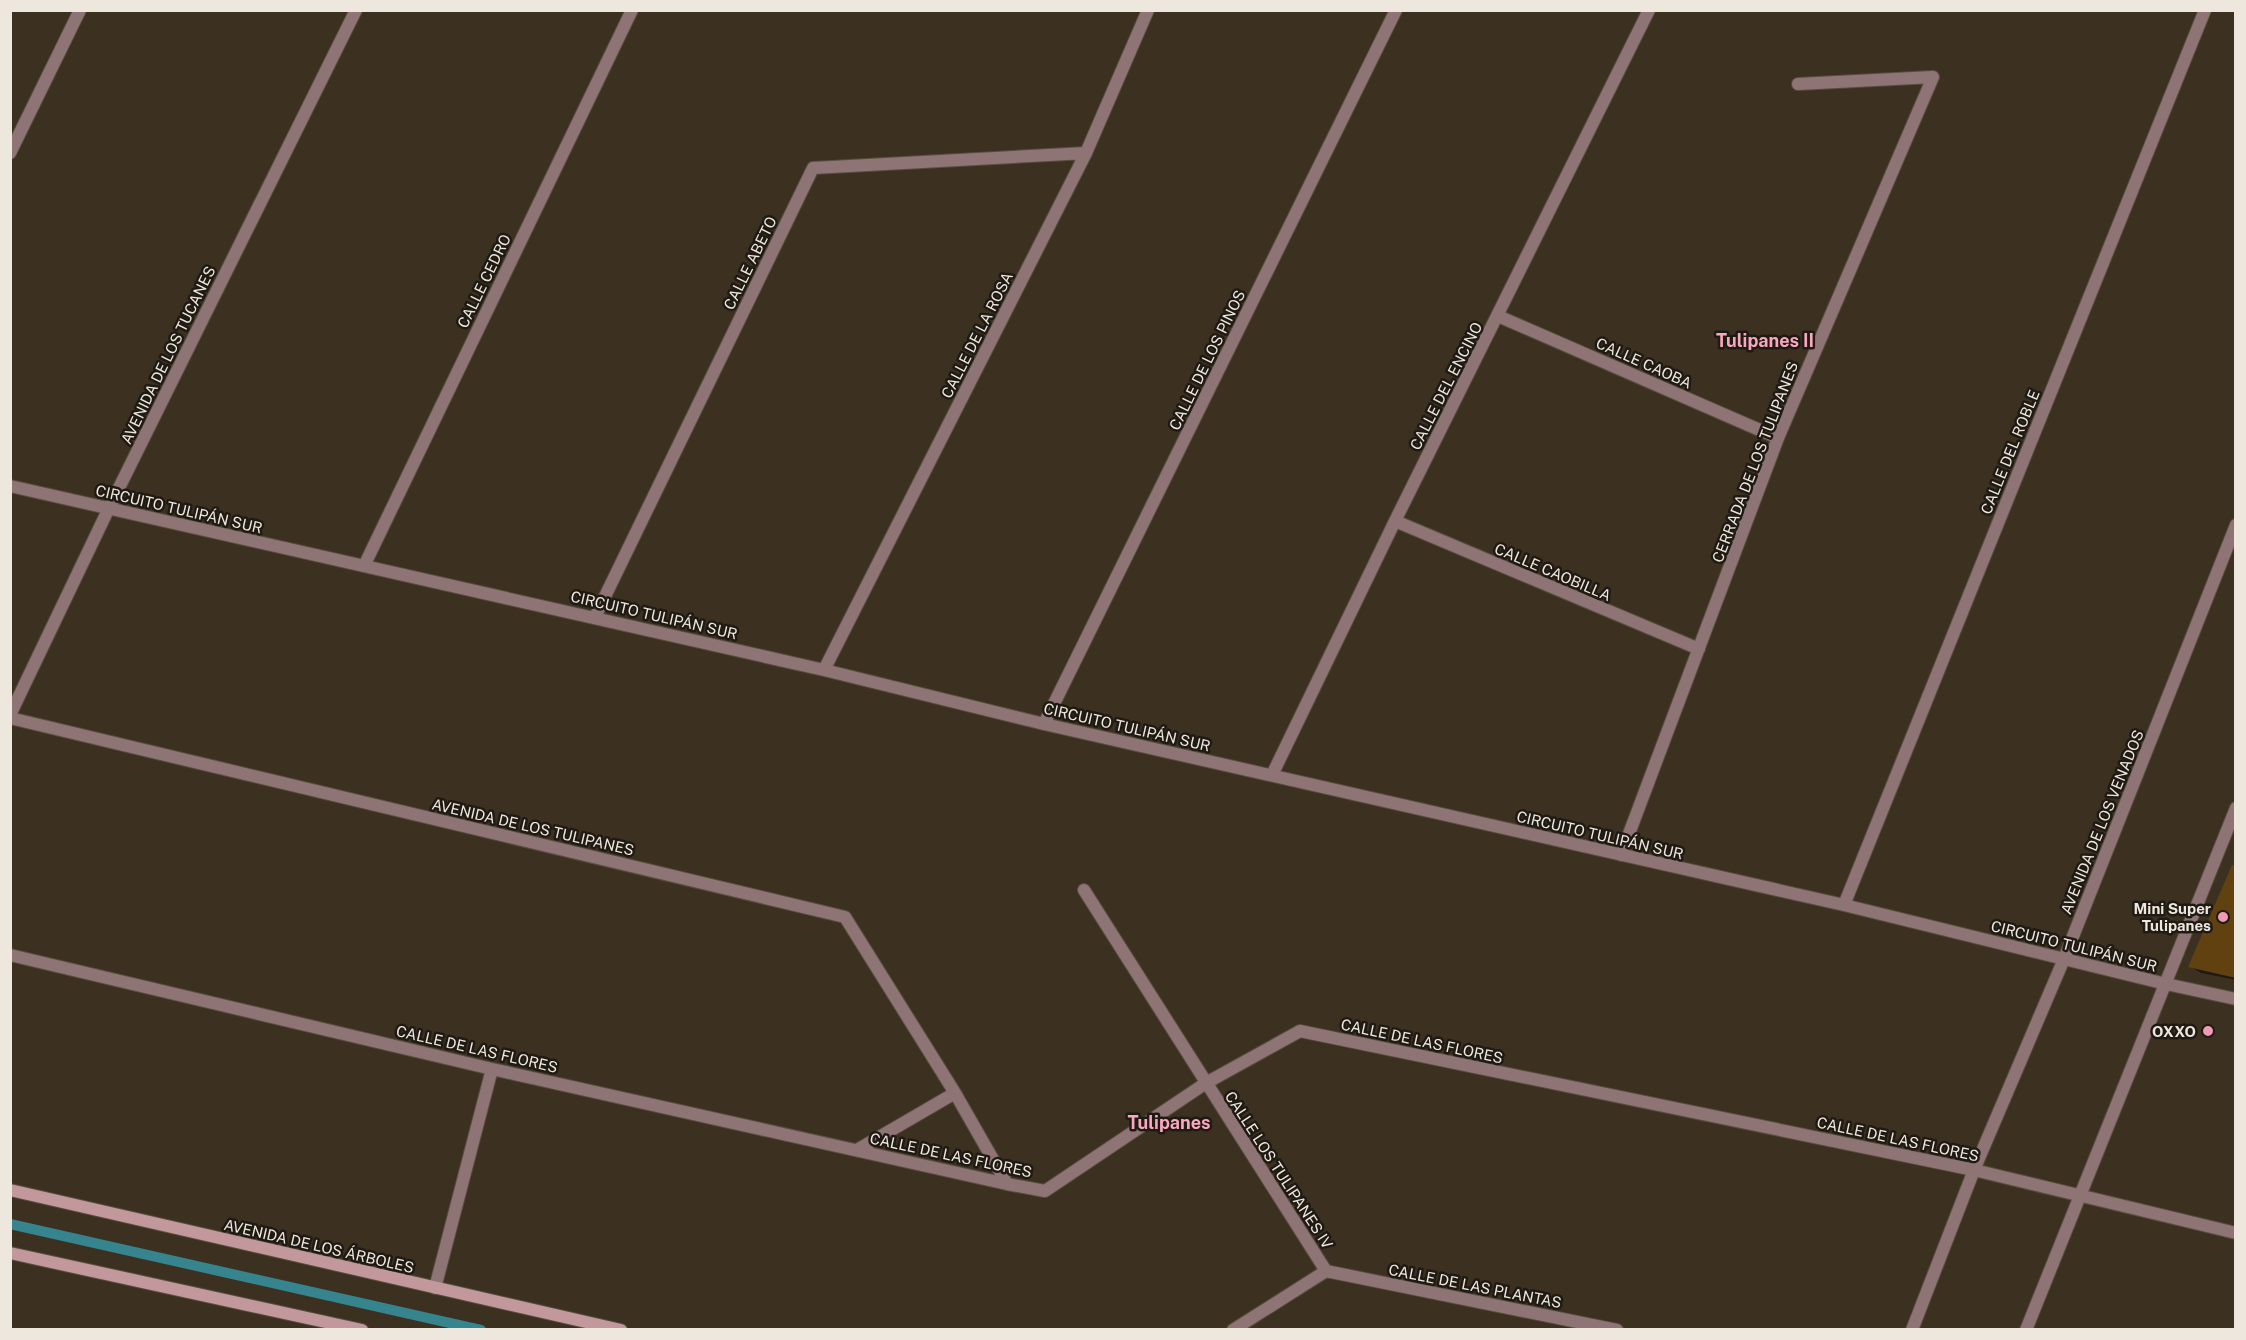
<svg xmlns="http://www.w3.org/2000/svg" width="2246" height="1340" viewBox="0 0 2246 1340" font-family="'Public Sans',sans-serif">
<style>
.shadow{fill:#0007}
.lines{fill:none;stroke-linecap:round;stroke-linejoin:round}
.stream{stroke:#36848d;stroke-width:10}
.building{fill:#624111}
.street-casing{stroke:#584e3f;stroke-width:14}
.secondary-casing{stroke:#584e3f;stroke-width:14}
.street{stroke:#8f7476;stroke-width:12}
.secondary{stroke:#c3989c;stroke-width:12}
.poi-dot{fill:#f19ab4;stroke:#1f1a13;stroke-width:2}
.labels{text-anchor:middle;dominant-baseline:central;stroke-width:5;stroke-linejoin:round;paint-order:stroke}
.street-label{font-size:15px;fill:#eee7dd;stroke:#1f1a13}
.poi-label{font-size:15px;font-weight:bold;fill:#eee7dd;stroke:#1f1a13;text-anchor:end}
.quarter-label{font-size:18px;font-weight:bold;fill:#f8a7be;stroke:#1f1a13}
</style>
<rect width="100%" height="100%" fill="#3c3121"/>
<path class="shadow" d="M 2236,868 L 2236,980 L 2201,973 L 2190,966 Z"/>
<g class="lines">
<path class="stream" d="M 10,1224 L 481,1330"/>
</g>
<path class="building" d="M 2232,865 L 2236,866 L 2236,978 L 2188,967 Z"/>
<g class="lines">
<g class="street-casing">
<path id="street" d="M 10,153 L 80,10
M 1498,316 L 1778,438
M 10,486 L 824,670 L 1044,724 L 1844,905 L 2166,984 L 2236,999
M 1395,521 L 1699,649
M 364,566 L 632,10
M 595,617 L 813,168 L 1086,153
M 824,670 L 1086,153 L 1148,10
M 10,715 L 109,508 L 356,10
M 10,718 L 845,917 L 955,1093 L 1007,1184
M 1044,724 L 1396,10
M 1272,775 L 1395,521 L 1649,10
M 1621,855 L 1778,438 L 1933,77 L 1798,84
M 1084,890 L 1326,1271
M 1844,905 L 2205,10
M 10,955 L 492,1069 L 1007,1184 L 1045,1191 L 1206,1083 L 1300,1031 L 1974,1170 L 2236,1233
M 857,1150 L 955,1093
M 1326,1271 L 1617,1330
M 435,1288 L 492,1069
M 1233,1330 L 1326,1271
M 1912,1330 L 1974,1170 L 2064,959 L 2236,525
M 2026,1330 L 2236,808"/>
</g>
<g class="secondary-casing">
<path id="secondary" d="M 10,1190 L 621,1330
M 10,1253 L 362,1330"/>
</g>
<use href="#street" class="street"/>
<use href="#secondary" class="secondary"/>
</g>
<g class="poi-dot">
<circle cx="2223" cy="917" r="6"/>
<circle cx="2208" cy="1031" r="6"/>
</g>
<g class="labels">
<g class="street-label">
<text transform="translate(750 263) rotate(-64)">CALLE ABETO</text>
<text transform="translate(484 281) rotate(-64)">CALLE CEDRO</text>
<text transform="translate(977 335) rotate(-63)">CALLE DE LA ROSA</text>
<text transform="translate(168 355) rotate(-64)">AVENIDA DE LOS TUCANES</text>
<text transform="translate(1207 360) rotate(-64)">CALLE DE LOS PINOS</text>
<text transform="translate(1644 363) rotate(24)">CALLE CAOBA</text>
<text transform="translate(1446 386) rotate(-63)">CALLE DEL ENCINO</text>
<text transform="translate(2010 452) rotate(-68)">CALLE DEL ROBLE</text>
<text transform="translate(1755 462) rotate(-69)">CERRADA DE LOS TULIPANES</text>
<text transform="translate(179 509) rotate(13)">CIRCUITO TULIPÁN SUR</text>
<text transform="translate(1553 572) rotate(23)">CALLE CAOBILLA</text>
<text transform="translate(654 615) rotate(13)">CIRCUITO TULIPÁN SUR</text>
<text transform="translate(1127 727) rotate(13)">CIRCUITO TULIPÁN SUR</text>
<text transform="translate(2102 822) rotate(-68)">AVENIDA DE LOS VENADOS</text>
<text transform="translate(533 827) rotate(13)">AVENIDA DE LOS TULIPANES</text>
<text transform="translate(1600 835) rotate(13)">CIRCUITO TULIPÁN SUR</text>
<text transform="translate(2074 946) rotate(14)">CIRCUITO TULIPÁN SUR</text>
<text transform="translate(1422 1041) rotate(12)">CALLE DE LAS FLORES</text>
<text transform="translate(477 1049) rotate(13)">CALLE DE LAS FLORES</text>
<text transform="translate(1898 1139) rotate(12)">CALLE DE LAS FLORES</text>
<text transform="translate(951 1155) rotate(12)">CALLE DE LAS FLORES</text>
<text transform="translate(1279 1170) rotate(57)">CALLE LOS TULIPANES IV</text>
<text transform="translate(319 1246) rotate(13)">AVENIDA DE LOS ÁRBOLES</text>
<text transform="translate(1475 1286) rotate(11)">CALLE DE LAS PLANTAS</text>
</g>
<g class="poi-label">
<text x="2211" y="908">Mini Super<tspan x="2211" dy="17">Tulipanes</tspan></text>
<text x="2196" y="1031">OXXO</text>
</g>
<g class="quarter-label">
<text x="1765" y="340">Tulipanes II</text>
<text x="1169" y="1122">Tulipanes</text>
</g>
</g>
<rect width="2246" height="1340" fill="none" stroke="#eee7dd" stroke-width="24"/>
</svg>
